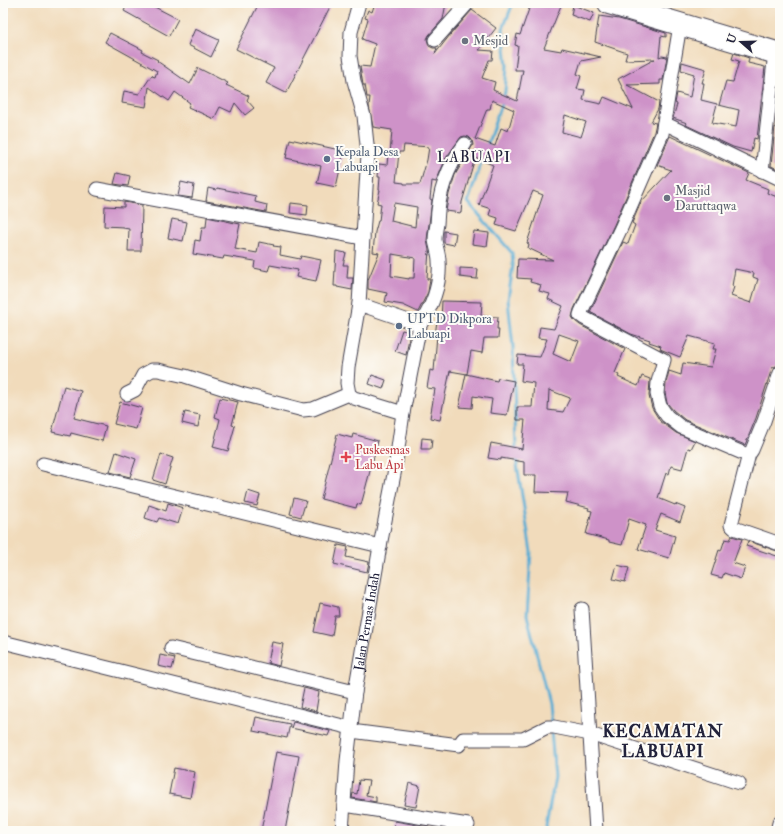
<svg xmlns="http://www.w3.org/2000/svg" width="783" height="834" viewBox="0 0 783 834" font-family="'IM FELL Double Pica',serif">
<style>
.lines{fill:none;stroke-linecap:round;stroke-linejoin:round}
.stream{stroke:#57acd3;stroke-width:3}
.building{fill:#ce92c8;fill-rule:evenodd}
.street-casing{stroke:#413e4e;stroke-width:15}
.highway-casing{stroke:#413e4e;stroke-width:24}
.street{stroke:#fff;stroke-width:13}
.highway{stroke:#fff;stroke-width:22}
.worship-dot{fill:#6b7280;stroke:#fdfcf7;stroke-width:1.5}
.service-dot{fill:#5c6f8a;stroke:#fdfcf7;stroke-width:1.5}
.health-dot{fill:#e0444e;stroke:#fdfcf7;stroke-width:1.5}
.labels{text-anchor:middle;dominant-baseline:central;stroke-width:4;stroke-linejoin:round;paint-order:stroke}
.worship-label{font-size:13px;fill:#5b616d;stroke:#fdfcf7;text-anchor:start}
.service-label{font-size:13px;fill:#4e5e75;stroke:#fdfcf7;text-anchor:start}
.health-label{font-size:13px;fill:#be3a42;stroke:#fdfcf7;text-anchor:start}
.street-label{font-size:13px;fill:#22223b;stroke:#fdfcf7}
.quarter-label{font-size:15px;letter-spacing:1px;fill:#22223b;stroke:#fdfcf7}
.district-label{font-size:17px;font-weight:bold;letter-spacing:1px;fill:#22223b;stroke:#fdfcf7}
</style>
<rect width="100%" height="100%" fill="#fdfcf7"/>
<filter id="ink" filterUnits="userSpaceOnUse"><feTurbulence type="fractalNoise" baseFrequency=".025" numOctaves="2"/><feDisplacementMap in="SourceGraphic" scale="8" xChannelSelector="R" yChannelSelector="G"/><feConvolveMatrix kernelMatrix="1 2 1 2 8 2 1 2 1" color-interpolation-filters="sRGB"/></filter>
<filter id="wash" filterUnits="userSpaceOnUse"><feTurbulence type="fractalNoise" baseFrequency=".012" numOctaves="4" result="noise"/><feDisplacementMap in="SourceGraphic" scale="16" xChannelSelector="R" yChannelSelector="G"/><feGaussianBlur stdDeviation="0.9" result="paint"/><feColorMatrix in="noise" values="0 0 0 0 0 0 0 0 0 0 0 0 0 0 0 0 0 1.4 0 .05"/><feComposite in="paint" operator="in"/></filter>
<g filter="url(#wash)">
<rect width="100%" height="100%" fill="#f1dbbb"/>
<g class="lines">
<path class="stream" d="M 487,146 L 505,92 L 507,66 L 503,29 L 513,3
M 483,157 L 468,202 L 512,253 L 513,265 L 508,300 L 513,347 L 516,450
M 516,458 L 531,552 L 527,615 L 549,704 L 551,724
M 547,831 L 546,827 L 555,777 L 551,730"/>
</g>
<g id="blocks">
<path class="building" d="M 128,3 L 147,3 L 178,19 L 169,36 L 124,11 Z
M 259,3 L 332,3 L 286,93 L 266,83 L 274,68 L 236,49 Z
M 375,3 L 446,3 L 443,19 L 429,35 L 427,39 L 429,46 L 433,48 L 437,48 L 435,54 L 450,35 L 472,10 L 496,28 L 479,50 L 493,51 L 492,60 L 489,60 L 482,78 L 495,82 L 493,90 L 517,101 L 523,70 L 515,70 L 518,46 L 515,45 L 517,34 L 520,35 L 531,3 L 562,3 L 544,48 L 561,51 L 562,48 L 601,57 L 581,61 L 577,74 L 581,76 L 577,89 L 585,90 L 583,100 L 601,104 L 604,97 L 633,109 L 618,79 L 655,59 L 625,60 L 627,53 L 595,42 L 599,16 L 619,19 L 666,33 L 666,37 L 661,36 L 659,57 L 662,56 L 667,57 L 663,80 L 660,80 L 660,84 L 627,85 L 659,102 L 658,109 L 651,122 L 656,123 L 654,132 L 614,225 L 574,309 L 572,317 L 575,321 L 580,325 L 625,349 L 615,373 L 619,375 L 618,377 L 638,386 L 642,376 L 650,379 L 649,396 L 652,408 L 660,421 L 676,433 L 695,441 L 691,449 L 688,448 L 682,469 L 671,466 L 669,474 L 666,473 L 658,498 L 675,505 L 675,504 L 685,508 L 680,522 L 661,514 L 655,530 L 675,536 L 669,558 L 638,549 L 646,525 L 629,519 L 622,545 L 609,542 L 609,540 L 586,534 L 592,511 L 588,510 L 589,508 L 566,502 L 568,493 L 535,492 L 536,475 L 524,475 L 524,462 L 501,458 L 501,460 L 488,458 L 491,443 L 522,449 L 525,420 L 517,420 L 517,407 L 532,407 L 534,383 L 521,381 L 523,364 L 517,364 L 518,355 L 540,357 L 547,339 L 538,338 L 540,327 L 554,329 L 563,306 L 548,299 L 550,294 L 539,291 L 541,285 L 530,282 L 531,279 L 517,278 L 518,259 L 553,260 L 528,248 L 529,244 L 527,243 L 543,195 L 533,191 L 516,231 L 496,225 L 498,218 L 489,215 L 491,209 L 479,205 L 493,165 L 475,158 L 462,202 L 461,213 L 446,211 L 449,194 L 455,175 L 473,145 L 472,140 L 469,137 L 465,136 L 461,137 L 446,158 L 436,182 L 432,181 L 430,199 L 432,200 L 427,240 L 429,250 L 427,279 L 430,279 L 428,292 L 418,312 L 403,305 L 385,302 L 387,293 L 368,289 L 368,280 L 379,253 L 373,252 L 375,232 L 378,221 L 379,221 L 381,204 L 377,203 L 380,190 L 379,190 L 380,177 L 378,177 L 379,164 L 387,165 L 388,154 L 390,155 L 392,130 L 373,127 L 369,106 L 370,97 L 367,97 L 365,85 L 363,85 L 360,66 L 370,67 L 375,44 L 362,39 L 368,19 L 365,18 L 368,10 L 372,12 ZM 492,100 L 514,110 L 508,131 L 501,128 L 495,146 L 475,139 L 487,109 L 490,109 ZM 565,115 L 586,122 L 581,137 L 562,132 ZM 404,145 L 429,147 L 427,160 L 420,184 L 404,184 L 404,183 L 396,182 L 399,152 L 403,152 ZM 394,203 L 417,207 L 415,227 L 391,221 ZM 392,254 L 415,258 L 414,278 L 409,278 L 409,279 L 391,276 ZM 559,334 L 579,341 L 571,362 L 553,354 ZM 549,390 L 570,398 L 563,412 L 548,410 Z
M 573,5 L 594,13 L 590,22 L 571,15 Z
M 195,29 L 219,40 L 211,57 L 188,45 Z
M 110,33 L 143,50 L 142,52 L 158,60 L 157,61 L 190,84 L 198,68 L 228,83 L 226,85 L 249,96 L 247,100 L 254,108 L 245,115 L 235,103 L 231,112 L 220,107 L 214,119 L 188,107 L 190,103 L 175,92 L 169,101 L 149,87 L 146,107 L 122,103 L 124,91 L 139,94 L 152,75 L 152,76 L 155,77 L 157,71 L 105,42 Z
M 734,53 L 749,58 L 748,63 L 765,67 L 757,139 L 754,138 L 751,152 L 733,147 L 686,125 L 687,123 L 673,118 L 677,104 L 675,103 L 677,93 L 690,97 L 694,74 L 681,70 L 682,62 L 706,69 L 702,83 L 704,83 L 701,100 L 717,104 L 712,123 L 736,127 L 739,110 L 719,105 L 726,81 L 733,82 L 739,61 L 732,59 Z
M 775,127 L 780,128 L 780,170 L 771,166 Z
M 670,136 L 749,173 L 746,180 L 768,189 L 767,193 L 780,198 L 780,358 L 778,365 L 772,368 L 756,418 L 745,445 L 685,420 L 673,410 L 667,403 L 665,393 L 666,383 L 669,371 L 681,375 L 683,363 L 711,367 L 716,349 L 713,349 L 715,343 L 689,336 L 680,357 L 660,349 L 661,346 L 649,342 L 650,340 L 631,334 L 590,312 L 623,242 L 628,244 L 635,225 L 632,223 L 641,202 L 671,170 L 657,165 ZM 735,269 L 754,273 L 753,277 L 758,279 L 751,303 L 731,296 L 734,287 L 732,286 Z
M 290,139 L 344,151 L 336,187 L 317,183 L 321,166 L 286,158 Z
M 117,173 L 130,176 L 128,186 L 114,184 Z
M 181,182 L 194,185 L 192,198 L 178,196 Z
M 208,188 L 216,190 L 217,188 L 256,196 L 255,202 L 267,205 L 266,212 L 206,201 Z
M 124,202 L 142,205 L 141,251 L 128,251 L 129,229 L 123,228 L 124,227 L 104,226 L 105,206 L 124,207 Z
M 291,203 L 308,205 L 307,215 L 290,213 Z
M 207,217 L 240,224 L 235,249 L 257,253 L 259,242 L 274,245 L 273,246 L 281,247 L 280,255 L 300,259 L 301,256 L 321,260 L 316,281 L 296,277 L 298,270 L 270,265 L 268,271 L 254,268 L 255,261 L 224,256 L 223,259 L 193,254 L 195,240 L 200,241 L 202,227 L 206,227 Z
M 172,219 L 187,222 L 183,241 L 168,238 Z
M 444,231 L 456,233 L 454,245 L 444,243 Z
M 474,231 L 489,233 L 487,246 L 472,244 Z
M 336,251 L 346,253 L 343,265 L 348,265 L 347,278 L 353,278 L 352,290 L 337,287 L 337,286 L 334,286 Z
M 460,268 L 478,269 L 477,279 L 460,277 Z
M 442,301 L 482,302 L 481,316 L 498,317 L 497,329 L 499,329 L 498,338 L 484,338 L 482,353 L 471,351 L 467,374 L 450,371 L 440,420 L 430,418 L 435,389 L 427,388 L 430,370 L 434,371 L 437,335 L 435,335 L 437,321 L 441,322 Z
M 402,330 L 410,332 L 406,355 L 395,351 Z
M 466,374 L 497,381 L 498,378 L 514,381 L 507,415 L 490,413 L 492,399 L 473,396 L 472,408 L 459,407 Z
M 372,375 L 386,380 L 383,389 L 369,384 Z
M 64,386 L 81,391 L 74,418 L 106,426 L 102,441 L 71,433 L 70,436 L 52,432 Z
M 220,398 L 238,402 L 232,425 L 235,426 L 228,451 L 213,447 L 220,419 L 215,417 Z
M 120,402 L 142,408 L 136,429 L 114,424 Z
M 185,412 L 200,415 L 198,427 L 182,423 Z
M 337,434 L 352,438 L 353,434 L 378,441 L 361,505 L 357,504 L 356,508 L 321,499 Z
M 422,438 L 432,439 L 431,449 L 421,449 Z
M 116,452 L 136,459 L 130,477 L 110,472 Z
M 161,454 L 173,458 L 165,484 L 153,480 Z
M 248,491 L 260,495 L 257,506 L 245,503 Z
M 294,498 L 306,501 L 301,517 L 290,514 Z
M 168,503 L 183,508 L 178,524 L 159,518 L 157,522 L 145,518 L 149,505 L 166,511 Z
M 732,536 L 742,539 L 733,563 L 745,567 L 741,579 L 724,573 L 722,578 L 711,575 L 719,550 L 721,551 L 725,539 L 730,540 Z
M 748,541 L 780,552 L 780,557 L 746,546 Z
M 338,545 L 348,547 L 346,557 L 369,562 L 367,572 L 334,564 Z
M 617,565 L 629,568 L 625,582 L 613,579 Z
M 320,603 L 338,607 L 339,616 L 335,616 L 332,636 L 314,632 Z
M 272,642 L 283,644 L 279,666 L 268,663 Z
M 160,655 L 175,658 L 172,669 L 158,666 Z
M 304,688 L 319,692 L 316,711 L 300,707 Z
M 256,717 L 290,724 L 287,738 L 253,731 Z
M 293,722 L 330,731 L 328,736 L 291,728 Z
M 276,752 L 299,756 L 285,831 L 261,831 Z
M 174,768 L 195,772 L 190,798 L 169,794 Z
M 359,780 L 369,781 L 366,795 L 376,797 L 376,802 L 352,798 L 353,793 L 357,794 Z
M 409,783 L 420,786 L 416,807 L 404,805 Z
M 395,821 L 429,827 L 428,831 L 393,831 Z"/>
</g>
</g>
<g filter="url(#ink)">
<use href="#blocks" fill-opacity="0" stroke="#413e4e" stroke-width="1"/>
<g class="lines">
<g class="street-casing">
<g id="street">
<path d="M 359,3 L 351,32 L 350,56 L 354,81 L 364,116 L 368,154 L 359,304 L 348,367 L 347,383 L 349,394 L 354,398 L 403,413"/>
<path d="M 680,25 L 662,134 L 621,228 L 581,312 L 580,315 L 584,318 L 664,360 L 658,382 L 657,394 L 660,406 L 667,416 L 681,427 L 745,454 L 750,453 L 752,450 L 764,421 L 780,373"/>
<path d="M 435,40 L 468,3"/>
<path d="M 664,123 L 780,179"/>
<path d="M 762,171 L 775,52"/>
<path d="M 97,189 L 363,238"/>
<path d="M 420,325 C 433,305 441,285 439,261 C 439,254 436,247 435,240 C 435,235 436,229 437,224 C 438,195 446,168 465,144"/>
<path d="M 127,394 L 135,390 L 143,375 L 152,370 L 158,370 L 185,376 L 241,394 L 303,410 L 313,409 L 349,394"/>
<path d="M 749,454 L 731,525 L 734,528 L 780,544"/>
<path d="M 43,464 L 380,546"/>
<path d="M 582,609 L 596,831"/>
<path d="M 3,642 L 351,728"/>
<path d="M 171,648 L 355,692"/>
<path d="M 351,731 L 459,745 L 463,739 L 523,739 L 547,727 L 554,727 L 590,734 L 739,783"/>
<path d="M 345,805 L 468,825"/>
<path id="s1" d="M 342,831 L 347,761 L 355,692 L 380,546 L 395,469 L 403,413 L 420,325 L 359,304"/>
<path d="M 777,831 L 779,823"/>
</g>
</g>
<g class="highway-casing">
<path id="highway" d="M 609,3 L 780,54"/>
</g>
<use href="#street" class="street"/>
<use href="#highway" class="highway"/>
</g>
</g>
<g class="worship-dot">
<circle cx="465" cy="41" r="4"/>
<circle cx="667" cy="198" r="4"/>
</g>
<g class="service-dot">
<circle cx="327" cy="159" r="4"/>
<circle cx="399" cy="326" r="4"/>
</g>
<path class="health-dot" d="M344 451h4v4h4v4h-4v4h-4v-4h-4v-4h4z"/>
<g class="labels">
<g class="worship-label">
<text x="473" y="41">Mesjid</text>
<text x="675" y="191">Masjid<tspan x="675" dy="15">Daruttaqwa</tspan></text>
</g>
<g class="service-label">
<text x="335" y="152">Kepala Desa<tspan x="335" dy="15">Labuapi</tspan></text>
<text x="407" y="319">UPTD Dikpora<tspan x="407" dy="15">Labuapi</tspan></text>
</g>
<g class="health-label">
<text x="355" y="450">Puskesmas<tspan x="355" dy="15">Labu Api</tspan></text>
</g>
<g class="street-label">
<text stroke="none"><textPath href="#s1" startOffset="211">Jalan Permas Indah</textPath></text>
</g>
<g class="quarter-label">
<text x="474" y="157">LABUAPI</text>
</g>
<g class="district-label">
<text x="663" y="731">KECAMATAN<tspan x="663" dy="20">LABUAPI</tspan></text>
</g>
</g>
<rect width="783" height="834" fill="none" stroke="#fdfcf7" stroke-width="16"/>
<g transform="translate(741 42) rotate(290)" stroke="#fdfcf7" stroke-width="3" paint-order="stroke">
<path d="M0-3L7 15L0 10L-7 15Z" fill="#22223b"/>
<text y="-6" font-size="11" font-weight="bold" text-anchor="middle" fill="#22223b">U</text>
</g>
</svg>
